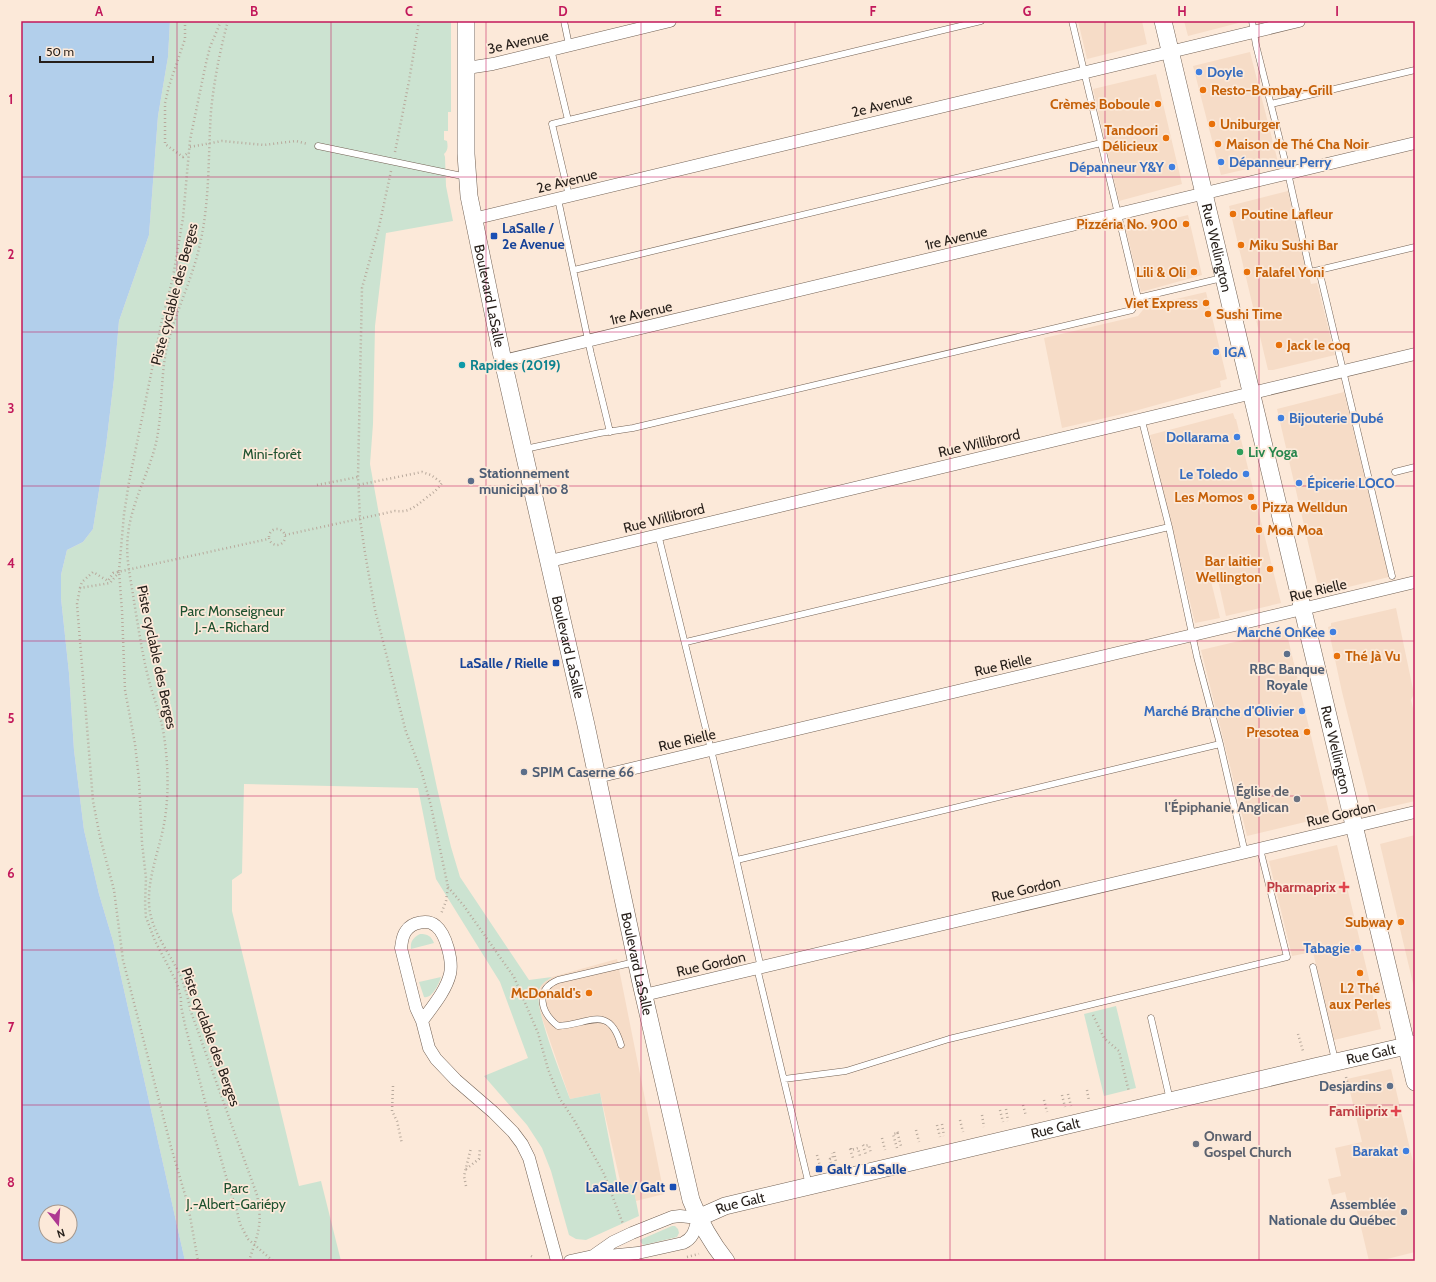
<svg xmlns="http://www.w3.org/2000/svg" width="1436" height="1282" viewBox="0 0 1436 1282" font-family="Cabin,sans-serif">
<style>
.built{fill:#f6dcc7}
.green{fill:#cce3d1}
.water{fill:#b2cfeb;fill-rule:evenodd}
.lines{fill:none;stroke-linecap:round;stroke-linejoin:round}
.service-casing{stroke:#726154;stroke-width:7}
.minor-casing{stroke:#726154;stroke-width:13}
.secondary-casing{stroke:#726154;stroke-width:18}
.path{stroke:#b8a99c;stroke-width:2.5;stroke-dasharray:1 3;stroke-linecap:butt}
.service{stroke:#fff;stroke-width:6}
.minor{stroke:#fff;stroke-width:12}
.secondary{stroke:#fff;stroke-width:17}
.grid{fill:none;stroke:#c2185b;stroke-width:1;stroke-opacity:0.55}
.shop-dot{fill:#3f7fe0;stroke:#fce9d9;stroke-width:1.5}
.food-dot{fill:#e8710a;stroke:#fce9d9;stroke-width:1.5}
.transit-dot{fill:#1a4fb4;stroke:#fce9d9;stroke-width:1.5}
.culture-dot{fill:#0f9aa8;stroke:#fce9d9;stroke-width:1.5}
.leisure-dot{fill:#2e9e5b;stroke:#fce9d9;stroke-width:1.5}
.service-dot{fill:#5c6f8a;stroke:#fce9d9;stroke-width:1.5}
.worship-dot{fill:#6b7280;stroke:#fce9d9;stroke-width:1.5}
.health-dot{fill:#e0444e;stroke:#fce9d9;stroke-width:1.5}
.labels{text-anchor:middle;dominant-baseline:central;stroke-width:3.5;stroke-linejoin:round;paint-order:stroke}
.street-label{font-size:14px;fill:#261f1a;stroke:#fce9d9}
.shop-label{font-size:14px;font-weight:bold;fill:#366cbe;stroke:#fce9d9;text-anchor:end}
.food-label{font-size:14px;font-weight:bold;fill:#c56008;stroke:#fce9d9;text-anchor:start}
.transit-label{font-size:14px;font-weight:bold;fill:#164399;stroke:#fce9d9;text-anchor:start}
.culture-label{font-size:14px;font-weight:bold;fill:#0d838f;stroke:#fce9d9;text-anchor:start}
.leisure-label{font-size:14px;font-weight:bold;fill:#27864d;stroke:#fce9d9;text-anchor:start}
.park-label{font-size:14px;fill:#1d512f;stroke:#fce9d9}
.service-label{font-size:14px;font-weight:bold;fill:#4e5e75;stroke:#fce9d9;text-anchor:start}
.worship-label{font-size:14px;font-weight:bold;fill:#5b616d;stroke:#fce9d9;text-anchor:end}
.health-label{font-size:14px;font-weight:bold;fill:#be3a42;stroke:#fce9d9;text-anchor:end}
.neatline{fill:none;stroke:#c2185b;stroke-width:1.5}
.grid-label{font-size:13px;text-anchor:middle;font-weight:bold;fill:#c2185b}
</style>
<rect width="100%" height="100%" fill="#fce9d9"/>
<path class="built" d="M 1078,21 L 1142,21 L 1147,44 L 1087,59 Z
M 1184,21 L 1246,21 L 1188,36 Z
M 1250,52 L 1278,162 L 1221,175 L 1193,66 Z
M 1156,74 L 1182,184 L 1119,201 L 1093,89 Z
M 1288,191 L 1311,284 L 1317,283 L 1335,355 L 1273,370 L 1268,370 L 1229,206 Z
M 1188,215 L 1202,275 L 1141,292 L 1126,230 Z
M 1206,292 L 1227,379 L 1220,381 L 1221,387 L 1131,412 L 1062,428 L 1044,338 L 1138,316 L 1146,306 Z
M 1344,392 L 1389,577 L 1320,594 L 1277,409 Z
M 1233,413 L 1235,419 L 1236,419 L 1281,603 L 1226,616 L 1216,571 L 1209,573 L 1220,618 L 1195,623 L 1150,435 Z
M 1396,608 L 1414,694 L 1411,700 L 1415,716 L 1415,801 L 1372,811 L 1342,692 L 1328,627 L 1331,626 L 1331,623 Z
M 1286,630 L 1330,816 L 1247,836 L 1231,770 L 1201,650 Z
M 1415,835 L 1415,992 L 1380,844 Z
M 1337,845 L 1381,1029 L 1334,1040 L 1313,952 L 1292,956 L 1269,861 Z
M 617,959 L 664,1194 L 636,1201 L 633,1186 L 630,1184 L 621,1185 L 600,1093 L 570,1099 L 541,1015 L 538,999 L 539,991 L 542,984 L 552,977 Z
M 1391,1069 L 1415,1170 L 1415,1252 L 1379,1261 L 1369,1261 L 1355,1202 L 1348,1204 L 1345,1192 L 1332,1195 L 1328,1179 L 1341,1176 L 1335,1148 L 1362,1142 L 1347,1079 Z"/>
<path class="green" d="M 170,21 L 451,21 L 451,112 L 448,112 L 448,131 L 444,131 L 444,140 L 447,141 C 448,147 448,150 444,154 L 445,157 L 446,186 L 453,221 L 386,233 L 375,326 L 373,424 L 370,464 L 380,520 L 437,788 L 451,847 L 460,877 L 529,980 L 552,977 C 546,981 541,984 539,990 C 533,1007 563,1079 570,1099 L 600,1093 L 618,1186 L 630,1184 L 633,1186 L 639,1216 L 586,1240 L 576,1239 L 569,1235 L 551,1171 L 542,1148 L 527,1125 L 484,1076 L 528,1058 L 500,982 L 436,879 L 418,788 L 244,784 L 242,873 L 232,880 L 232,911 L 299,1186 L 321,1181 L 341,1261 L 185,1261 L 113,941 L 99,894 L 84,830 L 74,750 L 69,673 L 61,598 L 61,575 L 67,550 L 83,542 L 93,529 L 106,446 L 114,379 L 119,321 L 149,235 L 158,116 L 168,57 Z
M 420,934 C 428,934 431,936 434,943 L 411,949 C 410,941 414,937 420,934 Z
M 441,977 C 439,984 432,999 424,997 L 419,982 Z
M 1116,1006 L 1136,1088 L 1104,1096 L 1084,1014 Z
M 672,1226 L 675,1226 L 678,1229 L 679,1233 L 677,1237 L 644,1245 L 641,1243 L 640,1240 L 642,1239 Z"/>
<path class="water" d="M 21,21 L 170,21 L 168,57 L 158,116 L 149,235 L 119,321 L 114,379 L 106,446 L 93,529 L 83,542 L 67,550 L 61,575 L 61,598 L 69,673 L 74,750 L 84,830 L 99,894 L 113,941 L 185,1261 L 21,1261 ZM 46,1212 L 70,1212 L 70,1236 L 46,1236 Z"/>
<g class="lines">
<g class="service-casing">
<path id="service" d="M 564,21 L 569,45
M 1072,21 L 1138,298
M 1252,21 L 1256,45 L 1288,173 L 1310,272 L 1319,270 L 1392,576
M 551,49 L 568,120
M 1271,104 L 1415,70
M 318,146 L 467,177
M 569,196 L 552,124 L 981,21
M 558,199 L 591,354 L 610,432
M 574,270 L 1101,143
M 1319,270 L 1415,247
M 1142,421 L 1169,527 L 1197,657 L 1220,744 L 1245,853
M 525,449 L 600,433 L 633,428 L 1132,310 L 1138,298 L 1222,278
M 1395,472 L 1415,467
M 658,534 L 714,762 L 761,968
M 686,642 L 1169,527
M 737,860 L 1220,744
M 1313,967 L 1335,1060
M 757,968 L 809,1185
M 1151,1018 L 1170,1100
M 621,1045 C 609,1003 588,1025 558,1026 C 541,1013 534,990 558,980 L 635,962
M 784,1079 L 846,1071 L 949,1039 L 1287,957 L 1260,849"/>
</g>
<g class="minor-casing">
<path id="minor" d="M 467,68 L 493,64 L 670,21
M 473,219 L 1299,21
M 503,361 L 1415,143
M 550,561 L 1415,354
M 597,777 L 1415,582
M 644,995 L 1415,812
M 422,1021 C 432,1007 446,991 450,974 C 453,961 446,934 436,926 C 428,919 412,922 406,931 C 402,936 402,942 401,948 L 416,1008 L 422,1021 L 429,1048 L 436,1059 L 456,1080 L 493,1112 L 513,1132 L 522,1144 L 529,1158 L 557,1261
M 570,1261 L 593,1256 L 608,1256 L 638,1253 L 683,1243 C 694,1238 695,1229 698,1218 L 680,1216 L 672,1217 L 632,1233 L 613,1242 L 593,1256"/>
</g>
<g class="secondary-casing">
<g id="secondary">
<path id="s1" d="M 466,21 L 466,154 L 469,196 L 503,361 L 586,725 L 641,983 L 691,1200 C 700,1223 711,1242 726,1261"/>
<path id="s2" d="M 1163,21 L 1415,1082"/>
<path id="s3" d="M 698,1218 L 725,1206 L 1314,1067 L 1415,1044"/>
</g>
</g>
<path class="path" d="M 185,21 L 185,39 L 169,86 L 165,103 L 165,144 L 183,157 L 189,152
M 221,21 L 210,47 L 206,63 L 190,140 L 183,218 L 173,277 L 161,325 L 129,482 L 124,514 L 119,571 L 122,611 L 125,690 L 135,744 L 139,779 L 142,843 L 146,878 L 145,904 L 146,917 L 155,941 L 177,983 L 181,998 L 181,1006 L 185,1025 L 212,1128 L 230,1190 L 237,1211 L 240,1224 L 248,1239 L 273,1261
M 228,21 C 220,50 214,81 211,111 C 208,156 210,200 200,244 C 192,281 174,314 166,351 C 160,383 163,416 155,447 C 147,477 131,504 128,535 C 125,557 131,580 134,601 C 138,626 142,652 148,677 C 153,697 161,715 164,736 C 168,763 169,791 165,818 C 161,846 148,874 149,903 C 150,930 168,950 179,973 C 185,985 188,999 191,1012 L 257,1195 C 263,1225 258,1233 249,1261
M 190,147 L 222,141 L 264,145 L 296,141 L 308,144
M 395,152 L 409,81 L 419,21
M 391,171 L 379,227 L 362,288 L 358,477 L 360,519 L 365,553 L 375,610 L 406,732 L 422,773 L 431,806 L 448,887 L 446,901 L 441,914
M 317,485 L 358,477
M269 537a8 8 0 1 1 16 0a8 8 0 1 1-16 0Z
M 285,535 L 395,511 C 409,513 416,506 426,498 C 434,492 436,491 442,483 L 431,475 L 422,472 L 358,485
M 119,572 L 110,583 L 80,588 L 77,604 L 93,801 L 100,837 L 114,890 L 123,960 L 171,1147 L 188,1205 L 198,1261
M 80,588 L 82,582 L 93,572 L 108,581 L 113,573 L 268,539
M 448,887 L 464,906 L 514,977 L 538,1033 L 548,1069 L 560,1099 L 574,1120 L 604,1174 L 623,1224
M 1093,1015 L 1104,1038 L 1119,1051 L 1129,1092
M 1298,1034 L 1303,1051
M 1346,1077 L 1350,1092
M 393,1086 L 392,1111 L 397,1121 L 402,1144
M 1087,1090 L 1089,1101
M 1068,1094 L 1071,1106
M 1062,1095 L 1065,1107
M 1044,1100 L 1047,1112
M 1023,1105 L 1026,1116
M 1006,1109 L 1008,1121
M 1000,1110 L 1003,1122
M 982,1115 L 984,1127
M 960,1120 L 963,1132
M 942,1124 L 944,1136
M 937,1125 L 940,1137
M 916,1130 L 919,1142
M 882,1138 L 885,1150
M 863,1145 L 864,1146 L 869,1145 L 871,1154
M 863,1145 L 866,1155
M 851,1148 L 851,1150 L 858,1148 L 860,1156
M 897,1148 L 893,1134 L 898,1133 L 897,1131 L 901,1146
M 850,1149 L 853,1158
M 834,1152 L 836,1162
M 817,1155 L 820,1166
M 831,1163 L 830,1159 L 833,1158 L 832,1153
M 466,1169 L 479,1159 L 480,1148
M 466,1186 L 464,1176 L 471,1148
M 531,1256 L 533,1257
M 687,1257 L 699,1254"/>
<use href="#service" class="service"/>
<use href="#minor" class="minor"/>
<use href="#secondary" class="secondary"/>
</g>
<path class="grid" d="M 177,21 L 177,1261M 331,21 L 331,1261M 486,21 L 486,1261M 641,21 L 641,1261M 795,21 L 795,1261M 950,21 L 950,1261M 1105,21 L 1105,1261M 1259,21 L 1259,1261M 21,177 L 1415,177M 21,332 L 1415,332M 21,486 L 1415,486M 21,641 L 1415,641M 21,796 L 1415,796M 21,950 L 1415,950M 21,1105 L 1415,1105"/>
<g class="shop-dot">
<circle cx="1199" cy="72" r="4"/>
<circle cx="1221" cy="162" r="4"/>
<circle cx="1172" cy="167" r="4"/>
<circle cx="1216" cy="352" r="4"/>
<circle cx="1281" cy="418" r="4"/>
<circle cx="1237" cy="437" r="4"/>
<circle cx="1246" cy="474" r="4"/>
<circle cx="1299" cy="483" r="4"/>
<circle cx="1333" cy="632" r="4"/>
<circle cx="1302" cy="711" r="4"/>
<circle cx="1358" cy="948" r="4"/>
<circle cx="1406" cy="1151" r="4"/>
</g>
<g class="food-dot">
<circle cx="1203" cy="90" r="4"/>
<circle cx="1158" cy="104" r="4"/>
<circle cx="1212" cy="124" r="4"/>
<circle cx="1166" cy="138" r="4"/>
<circle cx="1218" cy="144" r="4"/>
<circle cx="1233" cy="214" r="4"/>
<circle cx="1186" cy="224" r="4"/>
<circle cx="1241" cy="245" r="4"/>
<circle cx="1194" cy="272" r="4"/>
<circle cx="1247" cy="272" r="4"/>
<circle cx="1206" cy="303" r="4"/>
<circle cx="1208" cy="314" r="4"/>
<circle cx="1279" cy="345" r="4"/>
<circle cx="1251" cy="497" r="4"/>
<circle cx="1254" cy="507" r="4"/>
<circle cx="1259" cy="530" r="4"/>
<circle cx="1270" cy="569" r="4"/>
<circle cx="1337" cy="656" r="4"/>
<circle cx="1307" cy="732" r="4"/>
<circle cx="1401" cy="922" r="4"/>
<circle cx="1360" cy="973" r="4"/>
<circle cx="589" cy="993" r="4"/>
</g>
<g class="transit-dot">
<rect x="490" y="232" width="8" height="8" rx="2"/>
<rect x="552" y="659" width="8" height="8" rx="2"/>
<rect x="815" y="1165" width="8" height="8" rx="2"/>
<rect x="669" y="1183" width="8" height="8" rx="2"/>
</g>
<circle class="culture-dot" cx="462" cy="365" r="4"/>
<circle class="leisure-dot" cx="1240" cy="452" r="4"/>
<g class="service-dot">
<circle cx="471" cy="481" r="4"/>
<circle cx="1287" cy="654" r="4"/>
<circle cx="524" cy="772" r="4"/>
<circle cx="1390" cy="1086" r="4"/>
<circle cx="1404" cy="1212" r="4"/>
</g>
<g class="worship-dot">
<circle cx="1297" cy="799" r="4"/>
<circle cx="1196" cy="1144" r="4"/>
</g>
<g class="health-dot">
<path d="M1342 881h4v4h4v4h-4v4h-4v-4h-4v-4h4z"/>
<path d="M1394 1105h4v4h4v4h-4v4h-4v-4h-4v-4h4z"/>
</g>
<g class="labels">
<g class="street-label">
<text transform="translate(518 42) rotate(-13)">3e Avenue</text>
<text transform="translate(882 105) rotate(-14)">2e Avenue</text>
<text transform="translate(567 181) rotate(-14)">2e Avenue</text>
<text transform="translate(956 238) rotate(-13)">1re Avenue</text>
<text stroke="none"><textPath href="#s2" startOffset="233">Rue Wellington</textPath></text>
<text transform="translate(174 294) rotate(-75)">Piste cyclable des Berges</text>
<text stroke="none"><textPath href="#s1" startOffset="277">Boulevard LaSalle</textPath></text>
<text transform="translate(641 313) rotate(-13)">1re Avenue</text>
<text transform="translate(979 443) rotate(-13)">Rue Willibrord</text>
<text transform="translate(664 518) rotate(-14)">Rue Willibrord</text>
<text transform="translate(1318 590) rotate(-13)">Rue Rielle</text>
<text stroke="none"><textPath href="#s1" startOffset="637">Boulevard LaSalle</textPath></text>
<text transform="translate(157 657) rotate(78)">Piste cyclable des Berges</text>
<text transform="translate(1003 665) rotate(-13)">Rue Rielle</text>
<text transform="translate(687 740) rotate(-13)">Rue Rielle</text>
<text stroke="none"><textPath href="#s2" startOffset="749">Rue Wellington</textPath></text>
<text transform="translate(1341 814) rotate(-13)">Rue Gordon</text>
<text transform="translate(1026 889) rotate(-13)">Rue Gordon</text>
<text stroke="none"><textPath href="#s1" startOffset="961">Boulevard LaSalle</textPath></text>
<text transform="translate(711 964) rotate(-13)">Rue Gordon</text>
<text transform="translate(211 1037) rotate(70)">Piste cyclable des Berges</text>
<text stroke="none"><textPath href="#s3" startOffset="693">Rue Galt</textPath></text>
<text stroke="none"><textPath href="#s3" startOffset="369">Rue Galt</textPath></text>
<text stroke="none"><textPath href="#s3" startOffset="45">Rue Galt</textPath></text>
</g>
<g class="shop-label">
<text x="1207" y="72" text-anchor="start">Doyle</text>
<text x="1229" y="162" text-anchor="start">Dépanneur Perry</text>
<text x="1164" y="167">Dépanneur Y&amp;Y</text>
<text x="1224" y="352" text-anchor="start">IGA</text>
<text x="1289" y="418" text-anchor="start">Bijouterie Dubé</text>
<text x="1229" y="437">Dollarama</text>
<text x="1238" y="474">Le Toledo</text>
<text x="1307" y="483" text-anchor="start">Épicerie LOCO</text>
<text x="1325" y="632">Marché OnKee</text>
<text x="1294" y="711">Marché Branche d'Olivier</text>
<text x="1350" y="948">Tabagie</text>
<text x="1398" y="1151">Barakat</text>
</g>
<g class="food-label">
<text x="1211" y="90">Resto-Bombay-Grill</text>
<text x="1150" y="104" text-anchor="end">Crèmes Boboule</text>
<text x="1220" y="124">Uniburger</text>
<text x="1158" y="130" text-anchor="end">Tandoori<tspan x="1158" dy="16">Délicieux</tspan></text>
<text x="1226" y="144">Maison de Thé Cha Noir</text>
<text x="1241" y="214">Poutine Lafleur</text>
<text x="1178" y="224" text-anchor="end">Pizzéria No. 900</text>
<text x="1249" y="245">Miku Sushi Bar</text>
<text x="1186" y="272" text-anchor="end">Lili &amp; Oli</text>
<text x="1255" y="272">Falafel Yoni</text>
<text x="1198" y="303" text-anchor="end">Viet Express</text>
<text x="1216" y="314">Sushi Time</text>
<text x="1287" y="345">Jack le coq</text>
<text x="1243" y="497" text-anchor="end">Les Momos</text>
<text x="1262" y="507">Pizza Welldun</text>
<text x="1267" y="530">Moa Moa</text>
<text x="1262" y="561" text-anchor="end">Bar laitier<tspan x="1262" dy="16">Wellington</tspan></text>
<text x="1345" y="656">Thé Jà Vu</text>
<text x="1299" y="732" text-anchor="end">Presotea</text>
<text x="1393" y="922" text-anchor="end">Subway</text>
<text x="1360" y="988" text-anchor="middle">L2 Thé<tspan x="1360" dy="16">aux Perles</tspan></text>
<text x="581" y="993" text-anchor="end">McDonald's</text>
</g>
<g class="transit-label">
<text x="502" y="228">LaSalle /<tspan x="502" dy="16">2e Avenue</tspan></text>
<text x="548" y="663" text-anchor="end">LaSalle / Rielle</text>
<text x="827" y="1169">Galt / LaSalle</text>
<text x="665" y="1187" text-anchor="end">LaSalle / Galt</text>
</g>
<g class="culture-label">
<text x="470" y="365">Rapides (2019)</text>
</g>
<g class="leisure-label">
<text x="1248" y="452">Liv Yoga</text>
</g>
<g class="park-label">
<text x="272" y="454">Mini-forêt</text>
<text x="232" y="611">Parc Monseigneur<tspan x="232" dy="16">J.-A.-Richard</tspan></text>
<text x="236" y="1188">Parc<tspan x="236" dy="16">J.-Albert-Gariépy</tspan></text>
</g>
<g class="service-label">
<text x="479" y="473">Stationnement<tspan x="479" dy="16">municipal no 8</tspan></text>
<text x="1287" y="669" text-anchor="middle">RBC Banque<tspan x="1287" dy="16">Royale</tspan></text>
<text x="532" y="772">SPIM Caserne 66</text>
<text x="1382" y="1086" text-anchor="end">Desjardins</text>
<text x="1396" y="1204" text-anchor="end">Assemblée<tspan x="1396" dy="16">Nationale du Québec</tspan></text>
</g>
<g class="worship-label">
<text x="1289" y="791">Église de<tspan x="1289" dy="16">l'Épiphanie, Anglican</tspan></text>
<text x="1204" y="1136" text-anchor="start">Onward<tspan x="1204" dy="16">Gospel Church</tspan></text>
</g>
<g class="health-label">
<text x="1336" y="887">Pharmaprix</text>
<text x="1388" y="1111">Familiprix</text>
</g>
</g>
<rect width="1436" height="1282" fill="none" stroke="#fce9d9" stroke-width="44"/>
<g transform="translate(58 1224) rotate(163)"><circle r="19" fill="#fce9d9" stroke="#a6988d"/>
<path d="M0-3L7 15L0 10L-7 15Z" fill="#ae3992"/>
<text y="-6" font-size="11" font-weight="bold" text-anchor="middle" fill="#261f1a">N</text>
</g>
<path d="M40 56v6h113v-6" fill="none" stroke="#261f1a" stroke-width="2"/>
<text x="46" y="56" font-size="12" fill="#261f1a" stroke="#fce9d9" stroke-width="3" paint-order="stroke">50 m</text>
<rect x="22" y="22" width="1392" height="1238" class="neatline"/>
<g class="grid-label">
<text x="99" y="16">A</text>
<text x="254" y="16">B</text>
<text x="409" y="16">C</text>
<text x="563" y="16">D</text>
<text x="718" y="16">E</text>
<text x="873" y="16">F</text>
<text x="1027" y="16">G</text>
<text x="1182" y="16">H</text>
<text x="1337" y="16">I</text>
<text x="11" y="104">1</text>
<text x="11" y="259">2</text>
<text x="11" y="413">3</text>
<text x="11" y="568">4</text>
<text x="11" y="723">5</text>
<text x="11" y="878">6</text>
<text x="11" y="1032">7</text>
<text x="11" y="1187">8</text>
</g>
</svg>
